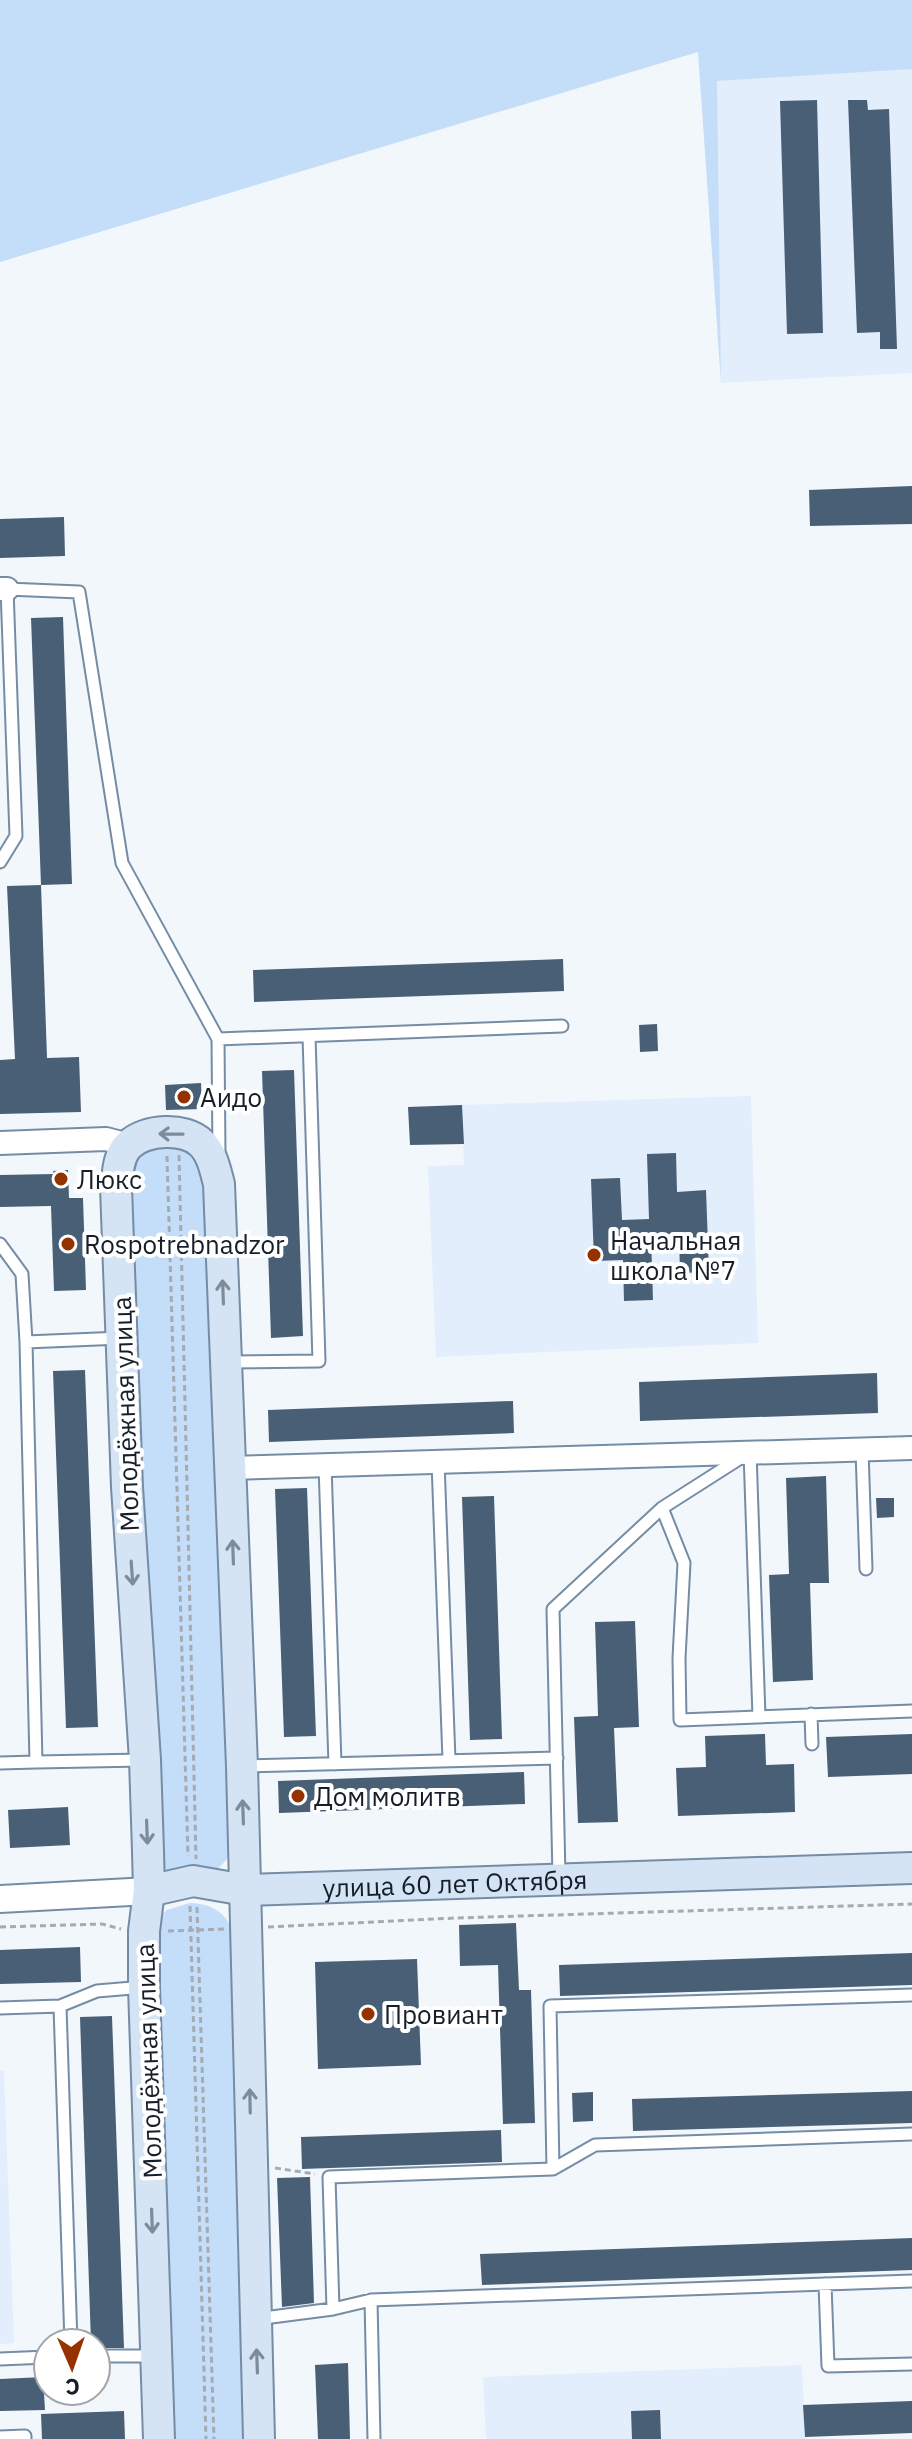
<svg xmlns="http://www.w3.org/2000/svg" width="912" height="2439" viewBox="0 0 912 2439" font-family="'IBM Plex Sans',sans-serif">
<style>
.built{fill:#e2eefc}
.green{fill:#c4ddf9}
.building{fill:#495f76}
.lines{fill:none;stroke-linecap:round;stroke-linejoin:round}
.service-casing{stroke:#758ca5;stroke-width:15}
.minor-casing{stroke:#758ca5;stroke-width:26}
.tertiary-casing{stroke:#758ca5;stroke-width:30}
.secondary-casing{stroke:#758ca5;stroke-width:34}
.path{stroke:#a5abb2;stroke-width:3;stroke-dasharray:6 4;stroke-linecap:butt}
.service{stroke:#fff;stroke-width:11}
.minor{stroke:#fff;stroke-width:22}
.tertiary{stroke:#fff;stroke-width:26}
.secondary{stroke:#d4e4f4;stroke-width:30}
.oneway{stroke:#7e8b99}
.poi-dot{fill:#963100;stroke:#fff;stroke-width:3}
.labels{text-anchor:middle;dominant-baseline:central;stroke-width:8;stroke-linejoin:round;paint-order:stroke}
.poi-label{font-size:26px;fill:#161f29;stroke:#fff;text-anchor:start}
.street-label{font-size:26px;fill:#161f29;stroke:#fff}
</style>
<rect width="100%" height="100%" fill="#f2f7fc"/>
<path class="built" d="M 912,68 L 912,373 L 721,383 L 713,81 Z
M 751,1096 L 758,1343 L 436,1357 L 428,1166 L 464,1165 L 462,1105 Z
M 0,2071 L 4,2071 L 14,2343 L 0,2344 Z
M 802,2365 L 805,2439 L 486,2439 L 483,2377 Z"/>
<path class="green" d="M 0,0 L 912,0 L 912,69 L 717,81 L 721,383 L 698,52 L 0,262 Z
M 167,1142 L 193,1151 L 207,1176 L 229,1849 L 227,1859 L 217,1870 L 176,1877 L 164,1872 L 155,1862 L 128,1177 L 140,1153 Z
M 190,1903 C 209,1904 224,1910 231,1928 L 246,2439 L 167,2439 L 157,1919 L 167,1910 Z"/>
<path class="building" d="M 817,100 L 823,333 L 787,334 L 780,101 Z
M 848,100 L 867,100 L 868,110 L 889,109 L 897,349 L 880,349 L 880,332 L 857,333 Z
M 912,486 L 912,524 L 810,526 L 809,490 Z
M 64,517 L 65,556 L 0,558 L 0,519 Z
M 63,617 L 72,884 L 41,885 L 47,1058 L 79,1057 L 81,1112 L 0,1114 L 0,1060 L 15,1059 L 7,886 L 41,885 L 31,618 Z
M 563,959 L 564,991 L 254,1002 L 253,970 Z
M 657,1024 L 658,1051 L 640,1052 L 639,1025 Z
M 294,1070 L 303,1336 L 271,1338 L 262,1071 Z
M 201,1083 L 202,1109 L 166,1110 L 165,1085 Z
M 462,1105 L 464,1144 L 410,1145 L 408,1107 Z
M 676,1153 L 677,1192 L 706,1190 L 709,1272 L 680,1273 L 679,1234 L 651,1235 L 653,1300 L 624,1301 L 623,1260 L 594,1261 L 591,1179 L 620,1178 L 622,1220 L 649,1219 L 647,1154 Z
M 68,1170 L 69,1198 L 83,1198 L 86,1290 L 54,1291 L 51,1206 L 0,1207 L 0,1175 L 54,1174 L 53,1171 Z
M 85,1370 L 98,1727 L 66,1728 L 53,1371 Z
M 877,1373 L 878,1413 L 640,1421 L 639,1382 Z
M 513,1401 L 514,1433 L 269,1442 L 268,1410 Z
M 826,1476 L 829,1583 L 810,1583 L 813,1680 L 773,1682 L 769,1575 L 789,1574 L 786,1478 Z
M 307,1488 L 316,1736 L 284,1737 L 275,1489 Z
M 494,1496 L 502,1739 L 470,1740 L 462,1497 Z
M 876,1498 L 894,1498 L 894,1517 L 877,1518 Z
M 635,1621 L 639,1727 L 614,1728 L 618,1822 L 578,1823 L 574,1717 L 598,1716 L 595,1622 Z
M 765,1734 L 766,1765 L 794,1764 L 795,1812 L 678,1816 L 676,1768 L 706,1767 L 705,1736 Z
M 912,1734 L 912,1774 L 828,1777 L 826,1737 Z
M 524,1772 L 525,1804 L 279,1813 L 278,1781 Z
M 68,1807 L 70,1845 L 10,1848 L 8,1810 Z
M 516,1923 L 519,1990 L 531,1990 L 535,2123 L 503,2124 L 498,1965 L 460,1966 L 459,1925 Z
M 80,1947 L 81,1982 L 0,1984 L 0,1950 Z
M 912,1953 L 912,1985 L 560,1996 L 559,1965 Z
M 417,1959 L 421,2065 L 318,2069 L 315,1962 Z
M 112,2016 L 124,2348 L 96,2348 L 96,2343 L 91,2343 L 80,2017 Z
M 912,2091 L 912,2123 L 633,2131 L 632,2099 Z
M 593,2092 L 593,2121 L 573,2122 L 572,2093 Z
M 501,2130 L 502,2162 L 302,2169 L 301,2137 Z
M 310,2177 L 314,2303 L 282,2307 L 277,2178 Z
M 912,2238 L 912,2270 L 482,2285 L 480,2254 Z
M 348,2363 L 350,2439 L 318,2439 L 315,2365 Z
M 43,2377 L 45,2410 L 0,2411 L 0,2379 Z
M 912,2401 L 912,2433 L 805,2437 L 803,2405 Z
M 660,2410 L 661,2439 L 632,2439 L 631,2411 Z
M 124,2411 L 125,2439 L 42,2439 L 41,2414 Z"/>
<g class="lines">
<g class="service-casing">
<path id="service" d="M 0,862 L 16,836 L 7,589 L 79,592 L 122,863 L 218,1039
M 219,1155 L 218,1039 L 562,1026
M 0,1244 L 22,1274 L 26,1342 L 36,1762 L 0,1763
M 26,1342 L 121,1338
M 228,1362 L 319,1361 L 309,1036
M 862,1450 L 866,1569
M 750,1452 L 759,1717
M 438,1462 L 449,1760
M 325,1465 L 335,1764
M 662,1508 L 684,1563 L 679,1658 L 680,1720 L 912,1711
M 811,1714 L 812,1744
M 36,1762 L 143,1760
M 242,1766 L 557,1758
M 559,1876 L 553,1609 L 662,1508 L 742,1457
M 60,2006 L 97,1991 L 144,1987
M 0,2008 L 60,2006 L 71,2343
M 553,2169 L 595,2145 L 912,2134
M 825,2284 L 828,2366 L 912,2364
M 371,2300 L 374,2439
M 333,2309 L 329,2177 L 553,2169 L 550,2006 L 912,1995
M 256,2319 L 333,2309 L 371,2300 L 912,2281
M 96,2356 L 155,2356
M 0,2359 L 48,2357
M 0,2437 L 25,2436 L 25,2439"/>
</g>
<g class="minor-casing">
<path id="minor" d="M 0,589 L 7,589
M 0,1143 L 106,1139 L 129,1145
M 229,1468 L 912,1448"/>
</g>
<g class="tertiary-casing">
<path id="tertiary" d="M 0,1899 L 149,1891"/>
</g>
<g class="secondary-casing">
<g id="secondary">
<path id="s1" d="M 149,1891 L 193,1881 L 245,1890 L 912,1868"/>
<path d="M 159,2439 L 144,1987 L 144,1931 L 149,1891 L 148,1851 L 145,1760 L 127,1487 L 116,1187 C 118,1173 118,1155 129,1145 C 145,1129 185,1127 201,1143 C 212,1153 215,1169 219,1184 L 242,1766 L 259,2439"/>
</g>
</g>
<path class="path" d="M 179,1155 L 196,1859
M 167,1156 L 188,1856
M 190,1906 L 206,2439
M 197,1907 L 214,2439
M 0,1927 L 102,1924 L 121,1929
M 268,1927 L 456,1918 L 912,1904
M 168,1931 L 225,1929
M 275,2168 L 315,2174"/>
<use href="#service" class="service"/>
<use href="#minor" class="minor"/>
<use href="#tertiary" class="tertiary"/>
<use href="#secondary" class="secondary"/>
</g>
<defs><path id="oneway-shaft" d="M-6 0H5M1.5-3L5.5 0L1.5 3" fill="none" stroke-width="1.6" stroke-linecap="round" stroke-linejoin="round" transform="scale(2)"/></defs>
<g class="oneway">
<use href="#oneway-shaft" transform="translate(171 1134) rotate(-179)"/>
<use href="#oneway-shaft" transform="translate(223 1292) rotate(-92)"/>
<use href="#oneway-shaft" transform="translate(233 1552) rotate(-92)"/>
<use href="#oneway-shaft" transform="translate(132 1573) rotate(86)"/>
<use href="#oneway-shaft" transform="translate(243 1812) rotate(-92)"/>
<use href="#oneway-shaft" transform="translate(147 1832) rotate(88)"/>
<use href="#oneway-shaft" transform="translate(250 2101) rotate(-91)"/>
<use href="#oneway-shaft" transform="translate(152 2221) rotate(88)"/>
<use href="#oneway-shaft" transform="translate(257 2361) rotate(-92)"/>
</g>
<g class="poi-dot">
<circle cx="184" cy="1097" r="8"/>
<circle cx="61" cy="1179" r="8"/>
<circle cx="68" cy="1244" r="8"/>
<circle cx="594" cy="1255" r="8"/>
<circle cx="298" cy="1796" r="8"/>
<circle cx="368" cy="2014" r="8"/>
</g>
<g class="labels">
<g class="poi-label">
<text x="200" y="1097">Аидо</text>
<text x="77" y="1179">Люкс</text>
<text x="610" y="1240">Начальная<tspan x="610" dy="30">школа №7</tspan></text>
<text x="84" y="1244">Rospotrebnadzor</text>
<text x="314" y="1796">Дом молитв</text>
<text x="384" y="2014">Провиант</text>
</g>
<g class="street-label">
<text transform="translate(125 1414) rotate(-92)">Молодёжная улица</text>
<text stroke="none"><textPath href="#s1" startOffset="308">улица 60 лет Октября</textPath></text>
<text transform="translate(148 2061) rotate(-92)">Молодёжная улица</text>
</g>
</g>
<g transform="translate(72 2367) rotate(178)"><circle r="38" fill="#ffffff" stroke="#a2a5a9" stroke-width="2"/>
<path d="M0-6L14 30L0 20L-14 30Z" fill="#963100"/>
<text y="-12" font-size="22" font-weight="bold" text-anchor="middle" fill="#161f29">С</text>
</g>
</svg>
